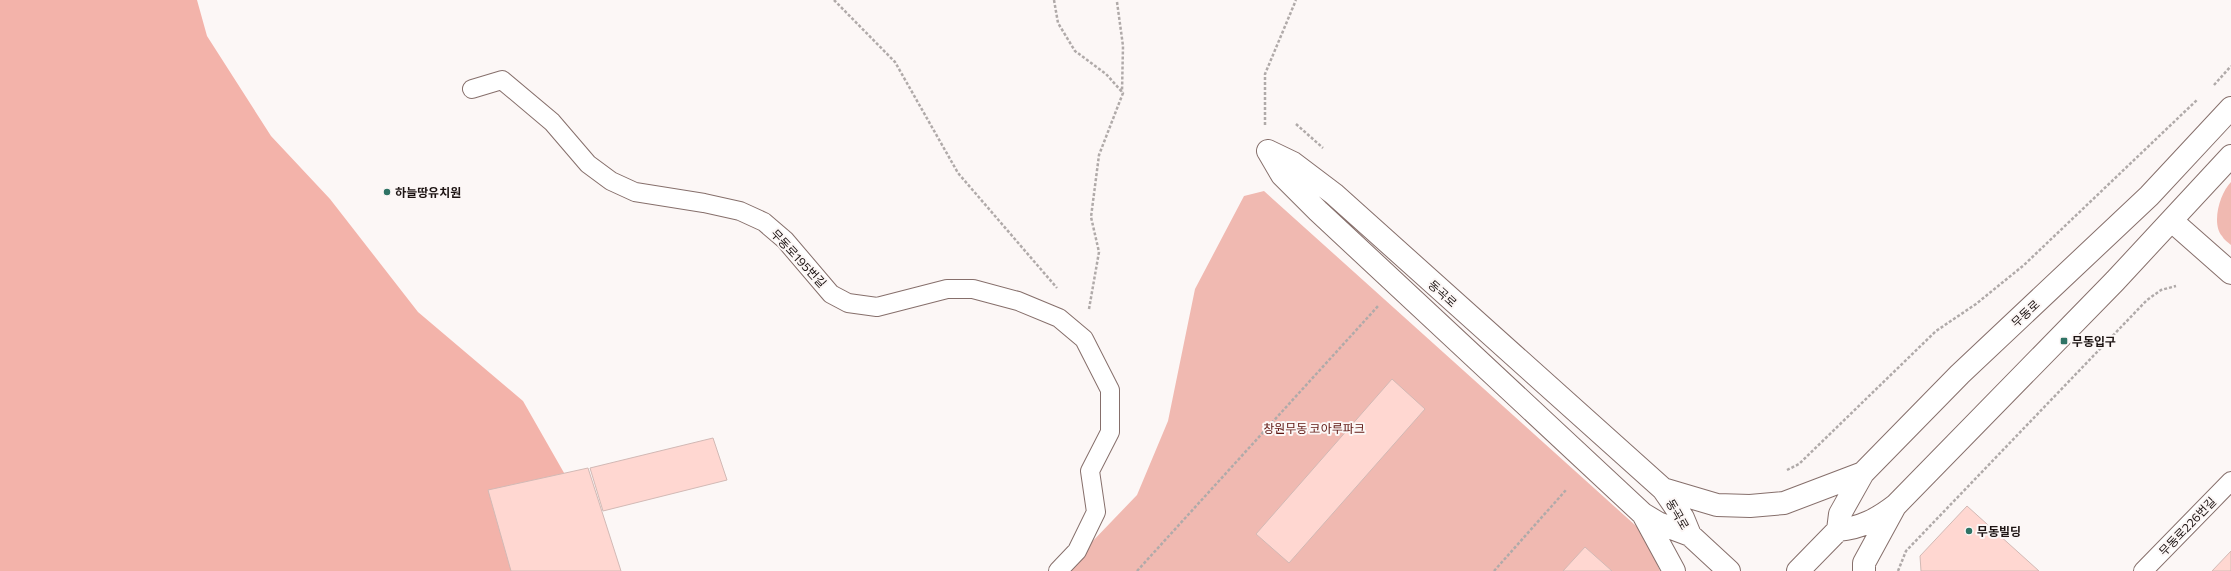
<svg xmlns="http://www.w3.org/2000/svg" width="2231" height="571" viewBox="0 0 2231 571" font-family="Commissioner,'Noto Sans KR',sans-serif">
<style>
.green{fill:#f0b9b1}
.forest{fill:#f3b3aa}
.building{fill:#ffd7d1;stroke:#d2b9b5}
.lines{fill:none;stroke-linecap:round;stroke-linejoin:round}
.service-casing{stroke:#866f6b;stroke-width:20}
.minor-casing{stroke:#866f6b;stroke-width:24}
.secondary-casing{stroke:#866f6b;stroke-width:24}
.path{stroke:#b0aaa9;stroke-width:2.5;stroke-dasharray:3 2;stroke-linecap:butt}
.service{stroke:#fff;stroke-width:18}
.minor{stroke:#fff;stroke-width:22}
.secondary{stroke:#fff;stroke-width:22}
.poi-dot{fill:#2f7365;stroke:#fcf7f6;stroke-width:1.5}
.labels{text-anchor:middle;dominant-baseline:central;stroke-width:4;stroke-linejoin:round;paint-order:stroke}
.poi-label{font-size:12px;font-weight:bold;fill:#1d1413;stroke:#fcf7f6;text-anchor:start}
.street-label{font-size:12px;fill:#1d1413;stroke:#fcf7f6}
.park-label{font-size:12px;fill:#5e1510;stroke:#fcf7f6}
</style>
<rect width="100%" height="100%" fill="#fcf7f6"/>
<path class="green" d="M 2231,182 L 2231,245 C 2228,242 2224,240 2222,236 C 2211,223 2220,193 2231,182 Z
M 1264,191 L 1645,534 L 1660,571 L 1064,571 L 1137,495 L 1168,421 L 1195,289 L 1244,196 Z"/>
<path class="forest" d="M 0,0 L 197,0 L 207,36 L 271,136 L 330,199 L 418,312 L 523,401 L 620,571 L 0,571 Z"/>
<path class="building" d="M 1392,379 L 1425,409 L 1289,563 L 1256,534 Z
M 713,438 L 727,480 L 603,511 L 590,468 Z
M 588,468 L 621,571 L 511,571 L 488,490 Z
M 1967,506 L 2039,571 L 1921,571 L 1920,556 Z
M 1585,547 L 1612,571 L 1563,571 Z
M 2231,551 L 2231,571 L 2212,571 Z"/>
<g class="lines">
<g class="service-casing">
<path id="service" d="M 472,89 L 502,80 L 552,122 L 588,164 L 611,181 L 635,192 L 704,203 L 740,211 L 764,222 L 785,240 L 831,294 L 848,303 L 877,307 L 947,289 L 973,289 L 1018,301 L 1059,318 L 1084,339 L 1110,390 L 1110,432 L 1090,471 L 1096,512 L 1077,551 L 1058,571
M 2143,571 L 2231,481"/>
</g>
<g class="minor-casing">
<path id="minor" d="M 2172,221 L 2231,273"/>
</g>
<g class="secondary-casing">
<path id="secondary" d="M 1268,151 L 1282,175 L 1318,211 L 1643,514 L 1658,523 L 1690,535 L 1729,571
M 1268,151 L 1293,163 L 1334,194 L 1663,489 L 1683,518 L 1690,535
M 1663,489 L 1717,505 L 1750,506 L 1784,503 L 1863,473
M 1643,514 L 1674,571
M 1838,530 C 1861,528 1878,519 1896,505 L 2115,281 L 2231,156
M 1798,571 L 1838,530 L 1840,514 L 1863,473 L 1960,374 L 2149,196 L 2231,108
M 1864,571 L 1864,563 L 1894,508"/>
</g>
<path class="path" d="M 834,0 L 895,62 L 958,173 L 1057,288
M 1054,0 L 1058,23 L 1075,51 L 1106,74 L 1123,93 L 1099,155 L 1091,217 L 1099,252 L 1089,309
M 1117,2 L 1123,46 L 1122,92
M 2214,85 L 2231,66
M 1296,124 L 1323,148
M 1265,125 L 1265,74 L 1296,0
M 1787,470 L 1799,464 L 1936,331 L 1976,304 L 2024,265 L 2198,99
M 1137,571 L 1379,305
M 1494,571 L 1566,490
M 1898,571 L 1906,551 L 2147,300 L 2161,290 L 2176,286"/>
<use href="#service" class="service"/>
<use href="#minor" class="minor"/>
<use href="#secondary" class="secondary"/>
</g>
<g class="poi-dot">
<circle cx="387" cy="192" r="4"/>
<rect x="2060" y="337" width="8" height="8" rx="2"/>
<circle cx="1969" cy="531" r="4"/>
</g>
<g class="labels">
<g class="poi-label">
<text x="395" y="192">하늘땅유치원</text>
<text x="2072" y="341">무동입구</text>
<text x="1977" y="531">무동빌딩</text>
</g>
<g class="street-label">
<text transform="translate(799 258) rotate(47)">무동로195번길</text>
<text transform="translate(1443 293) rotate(42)">동곡로</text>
<text transform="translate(2025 313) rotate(-43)">무동로</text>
<text transform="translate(1678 514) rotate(60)">동곡로</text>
<text transform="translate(2187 526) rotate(-46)">무동로226번길</text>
</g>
<g class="park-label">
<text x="1314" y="428">창원무동 코아루파크</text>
</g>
</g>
</svg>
